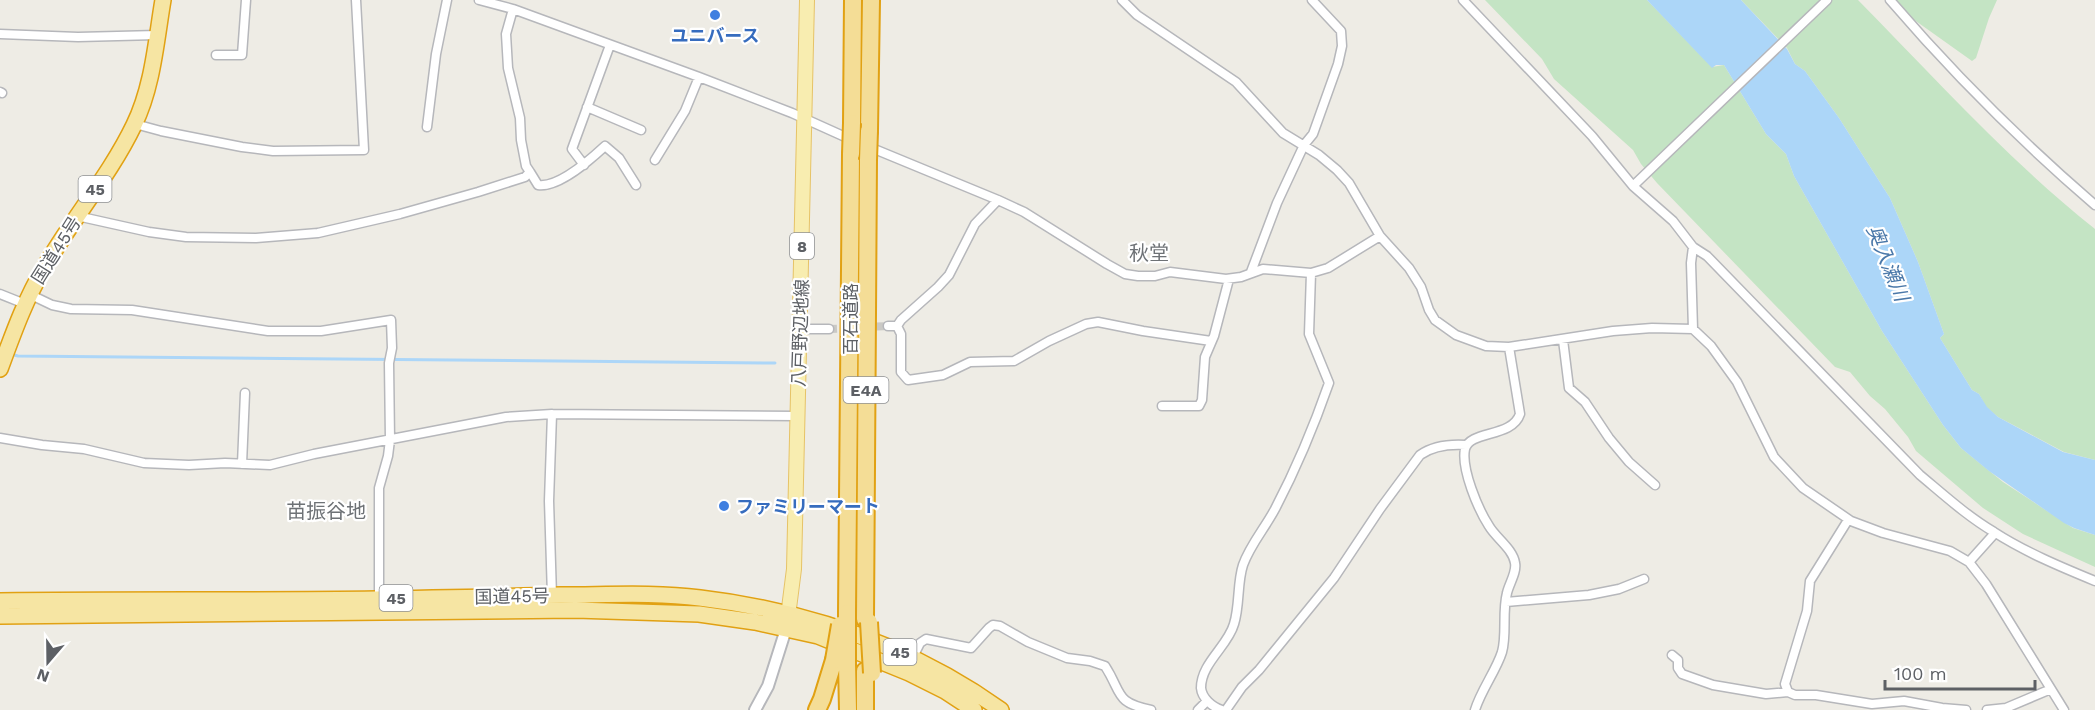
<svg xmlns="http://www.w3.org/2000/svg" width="2095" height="710" viewBox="0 0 2095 710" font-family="'Work Sans','Noto Sans JP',sans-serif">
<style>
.green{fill:#c4e4c4}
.water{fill:#acd6f8}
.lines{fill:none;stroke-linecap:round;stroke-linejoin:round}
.stream{stroke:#acd6f8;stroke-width:3}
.minor-tunnel{stroke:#cac9c5;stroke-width:8;stroke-dasharray:8 4;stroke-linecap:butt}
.minor-casing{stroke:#b6b7bb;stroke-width:11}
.tertiary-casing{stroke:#b6b7bb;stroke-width:14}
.primary-casing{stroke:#e6c367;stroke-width:16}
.trunk-casing{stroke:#e1a113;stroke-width:18}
.motorway-casing{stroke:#e1a113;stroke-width:20}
.minor{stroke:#fff;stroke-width:8}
.tertiary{stroke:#fff;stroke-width:10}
.primary{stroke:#f8edb0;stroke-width:14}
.trunk{stroke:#f6e5a3;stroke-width:15}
.motorway{stroke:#f4dd96;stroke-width:16}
.motorway-bridge-casing{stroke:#e1a113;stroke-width:20;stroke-linecap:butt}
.motorway-bridge{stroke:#f4dd96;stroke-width:16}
.shop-dot{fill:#3f7fe0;stroke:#fff;stroke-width:2}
.labels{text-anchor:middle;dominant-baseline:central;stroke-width:4.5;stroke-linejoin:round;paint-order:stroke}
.shield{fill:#fff;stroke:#8e9093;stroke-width:1.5}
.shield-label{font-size:16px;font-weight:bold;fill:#5d6065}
.shop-label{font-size:18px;font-weight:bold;fill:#366cbe;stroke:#fff}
.street-label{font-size:18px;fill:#5d6065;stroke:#fff}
.neighbourhood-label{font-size:20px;fill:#6e7276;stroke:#fff}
.water-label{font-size:20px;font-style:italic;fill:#4a78a9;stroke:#fff}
</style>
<rect width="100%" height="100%" fill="#eeece5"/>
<path class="green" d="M 1485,0 L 1647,0 L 1712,67 L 1724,65 L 1766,134 L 1786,154 L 1794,176 L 1882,331 L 1943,425 L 1961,448 L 2003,482 L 2073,528 L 2095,535 L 2095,567 L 2023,534 L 1983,508 L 1916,451 L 1908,437 L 1885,409 L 1870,396 L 1850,372 L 1835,367 L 1657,183 L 1641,164 L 1633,150 L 1554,79 L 1542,59 Z
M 1741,0 L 1858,0 C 1935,78 2009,161 2095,229 L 2095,460 L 2064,452 L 1998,417 L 1986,407 L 1979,394 L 1972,390 L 1940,338 L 1944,334 L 1918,262 L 1890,198 L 1839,118 L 1805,71 L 1795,64 L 1787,48 Z
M 1896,0 L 1997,0 L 1989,18 L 1976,58 L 1972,61 L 1913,19 Z"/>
<path class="water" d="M 1647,0 L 1741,0 L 1787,49 L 1795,64 L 1805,71 L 1839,118 L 1890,198 L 1918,262 L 1944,334 L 1940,338 L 1972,390 L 1979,394 L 1987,407 L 1998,417 L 2063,452 L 2095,460 L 2095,535 L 2074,528 L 2064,523 L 1989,471 L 1961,448 L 1943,425 L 1882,331 L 1794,176 L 1786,154 L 1766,134 L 1724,65 L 1716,65 L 1712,68 Z"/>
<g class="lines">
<path class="stream" d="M 10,354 L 18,356 L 775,363"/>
<path class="minor-tunnel" d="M 864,327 L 888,326
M 829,329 L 851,328"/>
<g class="minor-casing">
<path id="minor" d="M 479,0 L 513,9 L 699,77 L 792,113 L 852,140
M 1122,0 L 1137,15 L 1236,82 L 1283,133 L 1319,155 L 1337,170 L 1349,183 L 1380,236 L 1409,268 L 1421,287 L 1429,310 L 1435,320 L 1456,335 L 1486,346 L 1509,347 L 1613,331 L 1652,328 L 1693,329 L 1711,346 L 1737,382 L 1774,457 L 1803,488 L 1851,521 L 1883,533 L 1950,551 L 1969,562 L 1986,584 L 2064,710
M 1463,0 L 1592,136 L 1633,186 L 1673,221 L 1693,247 L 1707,256 L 1920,475 C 1944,495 1967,516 1994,532 C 2025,552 2061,567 2095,581
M 1890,0 C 1951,71 2024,144 2095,205
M 0,34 L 78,37 L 157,35
M 216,55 L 242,55 L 246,0
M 0,92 L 2,93
M 587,107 L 641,130
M 135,124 L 161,131 L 242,147 L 273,151 L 364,150 L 356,0
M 427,127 L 436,54 L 447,0
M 867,146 L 998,200 L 1024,212 L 1107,264 L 1125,274 L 1138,276 L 1155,276 L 1170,272 L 1226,279 L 1241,277 L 1263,269 L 1311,273 L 1328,268 L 1380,236
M 655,160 L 685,111 L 699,77
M 584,165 L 572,149 L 610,45
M 530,172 L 538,185 C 559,188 591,159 605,146 L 619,158 L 636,185
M 1633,186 L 1827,0
M 77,216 L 149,232 L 186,237 L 256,238 L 318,233 L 400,214 L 478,192 L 525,177 L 530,172 L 526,166 L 521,140 L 520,118 L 508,68 L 506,34 L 513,9
M 1251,272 L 1277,203 L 1304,145 L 1313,134 L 1338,64 L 1342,46 L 1341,31 L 1312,0
M 0,294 L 25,304
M 29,294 L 52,305 L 71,309 L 132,310 L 268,331 L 321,331 L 391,320 L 392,348 L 389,363 L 390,440 L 388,456 L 379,488 L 379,598
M 888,326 L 897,326 L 901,320 L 938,287 L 949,275 L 975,224 L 998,200
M 897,326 L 901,334 L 901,372 L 908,380 L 943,375 L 970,362 L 1014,361 L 1049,341 L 1086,324 L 1098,322 L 1143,331 L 1211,341
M 800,329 L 829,329
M 1693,329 L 1691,263 L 1693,247
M 1563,340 L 1569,388 L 1585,402 L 1609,438 L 1629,462 L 1655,485
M 1162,406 L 1199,406 L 1202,400 L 1205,357 L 1214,336 L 1229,279
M 552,414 L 549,501 L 552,596
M 0,438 L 42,445 L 84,449 L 144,463 L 189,465 L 225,463 L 270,465 L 314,454 L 506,417 L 552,414 L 797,416
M 242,464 L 245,393
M 1848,520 L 1810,581 L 1807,611 L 1785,684 L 1788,692 L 1795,695 L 1816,695 L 1872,704 L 1904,701 L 1942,708 L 1966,710
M 1969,562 L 1995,533
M 1506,602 L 1589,595 L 1619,589 L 1644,579
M 1672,655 L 1678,660 L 1678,668 L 1682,674 L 1713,685 L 1766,694 L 1788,692
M 913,657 L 920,643 L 926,639 L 971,648 L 989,628 L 993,625 L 1000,626 L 1028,642 L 1067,658 L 1090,661 L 1105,666 C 1123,694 1114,702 1151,710
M 1198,710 L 1207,701
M 1222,710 C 1212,707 1202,698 1201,688 C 1201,663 1228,646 1234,624 C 1240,605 1237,583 1243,565 C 1250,545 1265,528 1275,509 C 1296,469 1314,426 1329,383 L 1309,334 L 1311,273
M 1226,710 L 1242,687 L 1259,670 L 1334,578 L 1380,509 L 1420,455 C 1434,445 1450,444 1466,445
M 1475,710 C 1481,690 1496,671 1502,652 C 1507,634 1502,612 1507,593 C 1509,584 1517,572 1515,563 C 1513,549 1496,538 1489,526 C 1478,509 1461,469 1465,449 C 1470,430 1512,438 1520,414 L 1509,347
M 1987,710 L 2006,708 L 2051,689"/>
</g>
<g class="tertiary-casing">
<path id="tertiary" d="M 755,710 L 768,686 L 786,629"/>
</g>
<g class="primary-casing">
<path id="primary" d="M 787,624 L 794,569 L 807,0"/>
</g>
<g class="trunk-casing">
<path id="trunk" d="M 0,369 C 13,334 25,300 44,268 C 72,219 110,175 134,125 C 153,86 156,41 163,0
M 0,601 C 125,599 251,601 376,599 C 438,598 500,597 561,595 C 607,595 655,592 700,598 C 809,611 912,647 1001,710
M 0,616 L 576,610 L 699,614 L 755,622 L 818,636 L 909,673 L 945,691 L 974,710"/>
</g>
<g class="motorway-casing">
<path id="motorway" d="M 852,123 L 853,0
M 869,131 L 871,0
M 847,613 L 851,154
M 865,619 L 868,160
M 847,664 L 848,710
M 865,671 L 865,710
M 817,710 L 822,699 L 834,660"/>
</g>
<use href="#minor" class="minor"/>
<use href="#tertiary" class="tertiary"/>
<use href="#primary" class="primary"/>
<use href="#trunk" class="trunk"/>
<use href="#motorway" class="motorway"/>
<g class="motorway-bridge-casing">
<path id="motorway-bridge" d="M 851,154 L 852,123
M 868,160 L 869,131
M 847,613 L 847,664
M 869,622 L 872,673
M 834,660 L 840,625"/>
</g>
<use href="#motorway-bridge" class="motorway-bridge"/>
</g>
<g class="shop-dot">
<circle cx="715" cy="15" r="6"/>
<circle cx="724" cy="506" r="6"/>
</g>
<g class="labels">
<g class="shield">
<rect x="78.5" y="176" width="33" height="26" rx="4.5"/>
<rect x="790" y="233" width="24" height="26" rx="4.5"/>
<rect x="843.5" y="377" width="45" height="26" rx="4.5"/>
<rect x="379.5" y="585" width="33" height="26" rx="4.5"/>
<rect x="883.5" y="639" width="33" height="26" rx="4.5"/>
</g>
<g class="shield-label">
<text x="95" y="189">45</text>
<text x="802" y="246">8</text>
<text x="866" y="390">E4A</text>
<text x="396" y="598">45</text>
<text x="900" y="652">45</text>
</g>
<g class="shop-label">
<text x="715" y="35">ユニバース</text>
<text x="736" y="506" text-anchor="start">ファミリーマート</text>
</g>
<g class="street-label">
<text transform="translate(56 250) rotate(-58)">国道45号</text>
<text transform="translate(850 319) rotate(-90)">百石道路</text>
<text transform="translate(800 333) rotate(-88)">八戸野辺地線</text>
<text transform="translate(512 596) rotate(-1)">国道45号</text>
</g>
<g class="neighbourhood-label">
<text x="1149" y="253">秋堂</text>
<text x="326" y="511">苗振谷地</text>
</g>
<g class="water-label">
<text transform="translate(1888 263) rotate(68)">奥入瀬川</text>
</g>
</g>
<g transform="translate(48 662) rotate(200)" stroke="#ffffff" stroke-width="4.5" paint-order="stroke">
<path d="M0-4.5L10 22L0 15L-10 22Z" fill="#5d6065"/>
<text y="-9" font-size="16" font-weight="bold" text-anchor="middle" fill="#5d6065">N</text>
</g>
<path d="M1885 680v9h150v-9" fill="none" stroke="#5d6065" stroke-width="3"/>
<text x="1894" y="680" font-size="18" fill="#5d6065" stroke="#ffffff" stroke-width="4.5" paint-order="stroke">100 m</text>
</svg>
